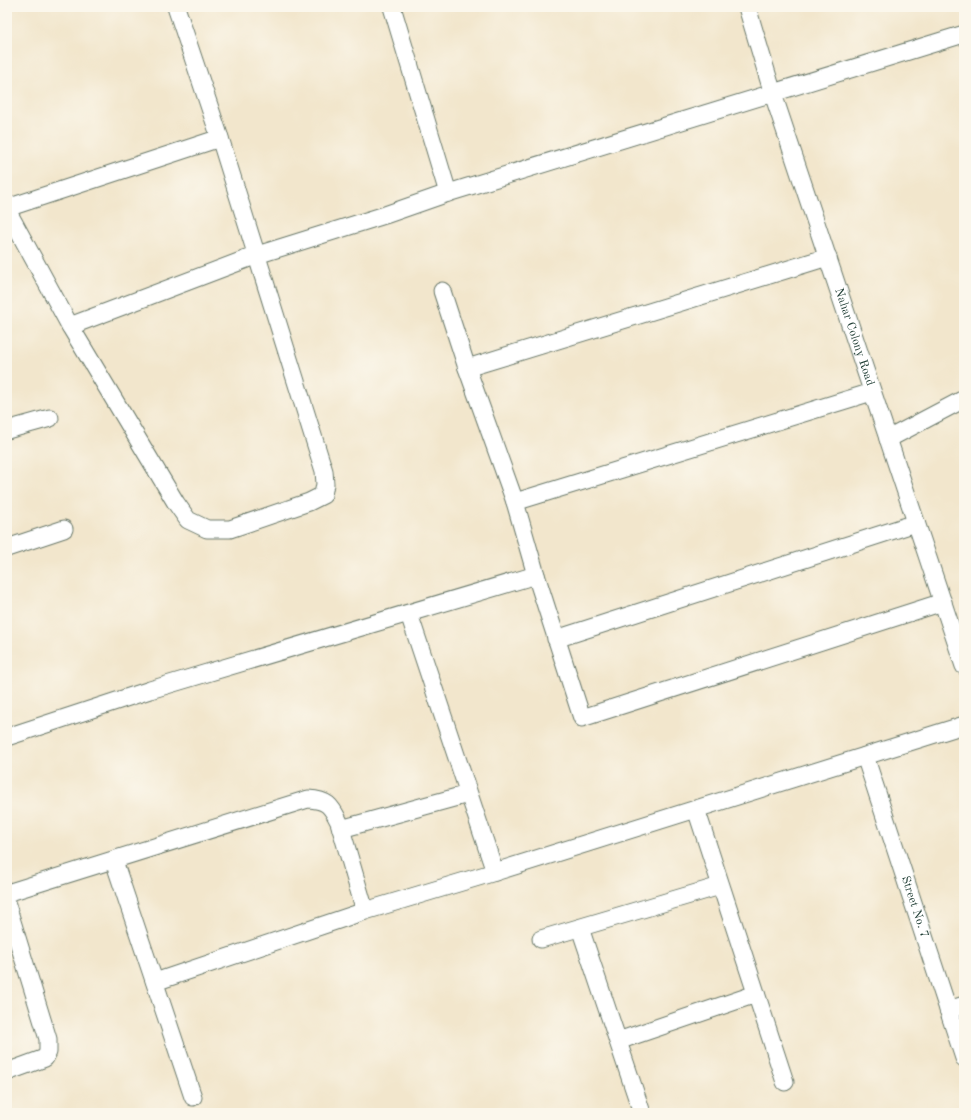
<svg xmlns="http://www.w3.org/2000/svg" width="971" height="1120" viewBox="0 0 971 1120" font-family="'Old Standard TT',serif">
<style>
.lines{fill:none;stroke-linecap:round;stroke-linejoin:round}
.minor-casing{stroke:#697869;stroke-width:19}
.minor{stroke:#fff;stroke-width:17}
.labels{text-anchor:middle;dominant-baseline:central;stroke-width:3;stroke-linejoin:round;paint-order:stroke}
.street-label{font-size:12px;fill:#1f3d34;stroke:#fbf7ec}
</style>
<rect width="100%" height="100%" fill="#fbf7ec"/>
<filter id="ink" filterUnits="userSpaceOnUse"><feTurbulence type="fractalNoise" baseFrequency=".025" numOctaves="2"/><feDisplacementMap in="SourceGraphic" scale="8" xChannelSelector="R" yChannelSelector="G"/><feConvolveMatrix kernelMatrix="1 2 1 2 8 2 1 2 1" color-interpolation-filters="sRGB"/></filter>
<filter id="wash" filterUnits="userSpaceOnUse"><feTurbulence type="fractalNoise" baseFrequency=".012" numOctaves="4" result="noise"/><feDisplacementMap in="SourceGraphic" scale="16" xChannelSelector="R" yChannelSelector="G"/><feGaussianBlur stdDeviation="0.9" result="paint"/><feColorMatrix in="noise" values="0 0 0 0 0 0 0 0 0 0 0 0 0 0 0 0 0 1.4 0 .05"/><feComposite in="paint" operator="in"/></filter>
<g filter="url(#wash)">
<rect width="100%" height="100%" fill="#f2e6cc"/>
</g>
<g filter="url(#ink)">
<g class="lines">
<g class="minor-casing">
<g id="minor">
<path d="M 392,7 L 448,193"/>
<path id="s1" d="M 747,7 L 773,94 L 964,666"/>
<path d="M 7,208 L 220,138"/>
<path d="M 7,210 L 70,326 L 176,503 L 188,520 L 207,529 L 230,529 L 309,502 L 323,495 L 325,484 L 324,471 L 220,138 L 176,7"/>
<path d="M 442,291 L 467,368"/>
<path d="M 70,326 L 257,255 L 385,215 L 448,193 L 964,34"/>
<path d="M 7,430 L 50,418"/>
<path d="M 888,439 L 964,399"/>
<path d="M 515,502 L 872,392"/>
<path d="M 7,548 L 64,529"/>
<path d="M 536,575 L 515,502 L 467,368 L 828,257"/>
<path d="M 409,614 L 495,872"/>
<path d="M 556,639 L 916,523"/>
<path d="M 7,737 L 150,690 L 536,575 L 582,718 L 943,602"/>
<path id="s2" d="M 865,756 L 964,1058"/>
<path d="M 696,809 L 785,1082"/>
<path d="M 341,829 L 468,794"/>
<path d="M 114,861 L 193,1097"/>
<path d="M 7,893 L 308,799 C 327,800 331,805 339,822 L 365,911"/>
<path d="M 7,905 L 48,1039 L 48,1052 L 45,1058 L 7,1072"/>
<path d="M 580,928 L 642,1113"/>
<path d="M 541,939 L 720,886"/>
<path d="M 155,982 L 365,911 L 495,872 L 964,725"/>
<path d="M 948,1010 L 964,1005"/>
<path d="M 618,1041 L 756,994"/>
</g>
</g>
<use href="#minor" class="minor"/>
</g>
</g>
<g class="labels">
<g class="street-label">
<text stroke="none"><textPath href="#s1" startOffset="347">Nahar Colony Road</textPath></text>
<text stroke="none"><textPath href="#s2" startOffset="159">Street No. 7</textPath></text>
</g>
</g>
<rect width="971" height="1120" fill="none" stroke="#fbf7ec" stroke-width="24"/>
</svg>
